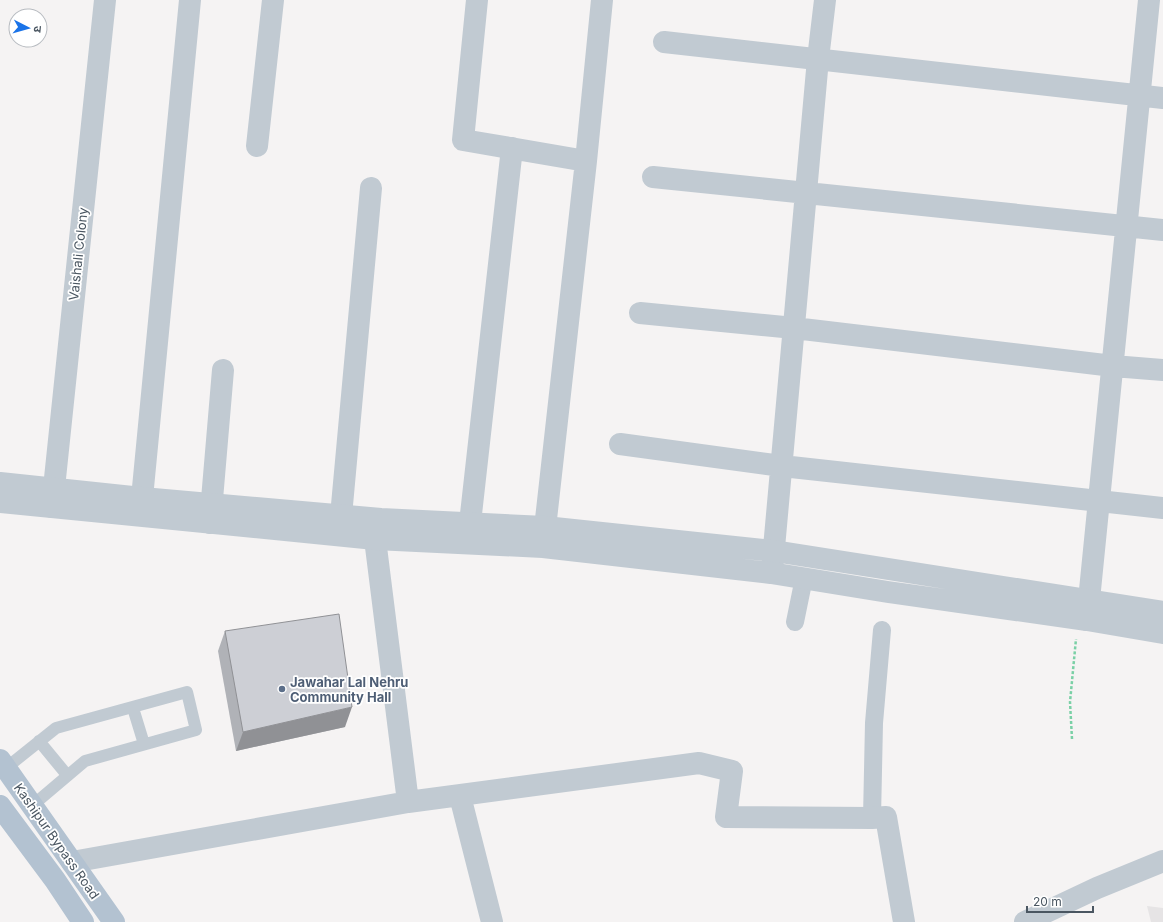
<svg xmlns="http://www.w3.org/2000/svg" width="1163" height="922" viewBox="0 0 1163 922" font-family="Inter,'Noto Sans Devanagari',sans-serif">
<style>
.education{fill:#e6e4e5}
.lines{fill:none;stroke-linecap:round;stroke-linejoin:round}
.path{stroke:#7ad0a6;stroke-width:2.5;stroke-dasharray:3 2;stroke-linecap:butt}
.service{stroke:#c1cad2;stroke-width:12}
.pedestrian{stroke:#c1cad2;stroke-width:18}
.minor{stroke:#c1cad2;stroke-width:22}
.tertiary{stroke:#c1cad2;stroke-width:22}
.primary{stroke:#b3c2d1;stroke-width:22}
.wall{fill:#b0b2b7}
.shaded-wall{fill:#909195}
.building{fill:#cdcfd5;stroke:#909195}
.service-dot{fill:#5c6f8a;stroke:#fff;stroke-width:1.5}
.labels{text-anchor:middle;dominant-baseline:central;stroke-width:3.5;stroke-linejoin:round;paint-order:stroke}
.street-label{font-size:13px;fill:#4a5661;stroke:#fff}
.service-label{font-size:13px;font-weight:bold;fill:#4e5e75;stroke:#fff;text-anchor:start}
</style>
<rect width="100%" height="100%" fill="#f5f3f3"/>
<path class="education" d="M 1147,906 L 1163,908 L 1163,922 L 1151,922 Z"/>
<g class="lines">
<path class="path" d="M 1072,739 L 1070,702 L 1076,639"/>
<path class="service" d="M 133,708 L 144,744
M 39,741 L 67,775
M 6,768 L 56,728 L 187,692 L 196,730 L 85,761 L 33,805"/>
<path class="pedestrian" d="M 795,622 L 804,578
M 872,818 L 874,723 L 882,630"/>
<path class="minor" d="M 477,0 L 463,140 L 586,161
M 664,42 L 1163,98
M 257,146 L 273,0
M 653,177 L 1163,230
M 640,313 L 794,328 L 1113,366 L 1163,370
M 620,444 L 782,466 L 1163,508
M 142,498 L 190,0
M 52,507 L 105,0
M 341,516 L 371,188
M 210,523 L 223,370
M 470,523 L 512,148
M 375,539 L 408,802
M 543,546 L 586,161 L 602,0
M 772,570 L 818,59 L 825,0
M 1087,620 L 1149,0
M 460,796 L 492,922
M 72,862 L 408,802 L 699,763 L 732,771 L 726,817 L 872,818 L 886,817 L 904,922"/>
<path class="tertiary" d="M 0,483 L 142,498 L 381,519 L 545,527 L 774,551 L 1163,612
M 0,502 L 375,539 L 543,547 L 771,573 L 888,592 L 1087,620 L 1163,633
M 1025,922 L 1097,888 L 1163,861"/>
<path class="primary" d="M 0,760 L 114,922
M 0,806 L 55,880 L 83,922"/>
</g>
<path class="wall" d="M 225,631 L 345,727 L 236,751 L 218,651 Z"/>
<path class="shaded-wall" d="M 352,707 L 345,727 L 236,751 L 243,732 Z"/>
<path class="building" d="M 339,614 L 352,707 L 243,732 L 225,631 Z"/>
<circle class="service-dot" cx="282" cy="689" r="4"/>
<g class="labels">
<g class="street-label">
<text transform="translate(78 254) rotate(-84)">Vaishali Colony</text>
<text transform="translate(57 841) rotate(55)">Kashipur Bypass Road</text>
</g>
<g class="service-label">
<text x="290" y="682">Jawahar Lal Nehru<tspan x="290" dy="15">Community Hall</tspan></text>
</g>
</g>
<g transform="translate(28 28) rotate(96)"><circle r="19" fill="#ffffff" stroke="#b7bbc0"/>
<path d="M0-3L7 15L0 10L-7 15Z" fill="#1a73e8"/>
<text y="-6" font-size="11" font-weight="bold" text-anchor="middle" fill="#4a5661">उ</text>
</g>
<path d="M1027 906v6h66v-6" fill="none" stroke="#4a5661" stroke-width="2"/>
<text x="1033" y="906" font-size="12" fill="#4a5661" stroke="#ffffff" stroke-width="3" paint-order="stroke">20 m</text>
</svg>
